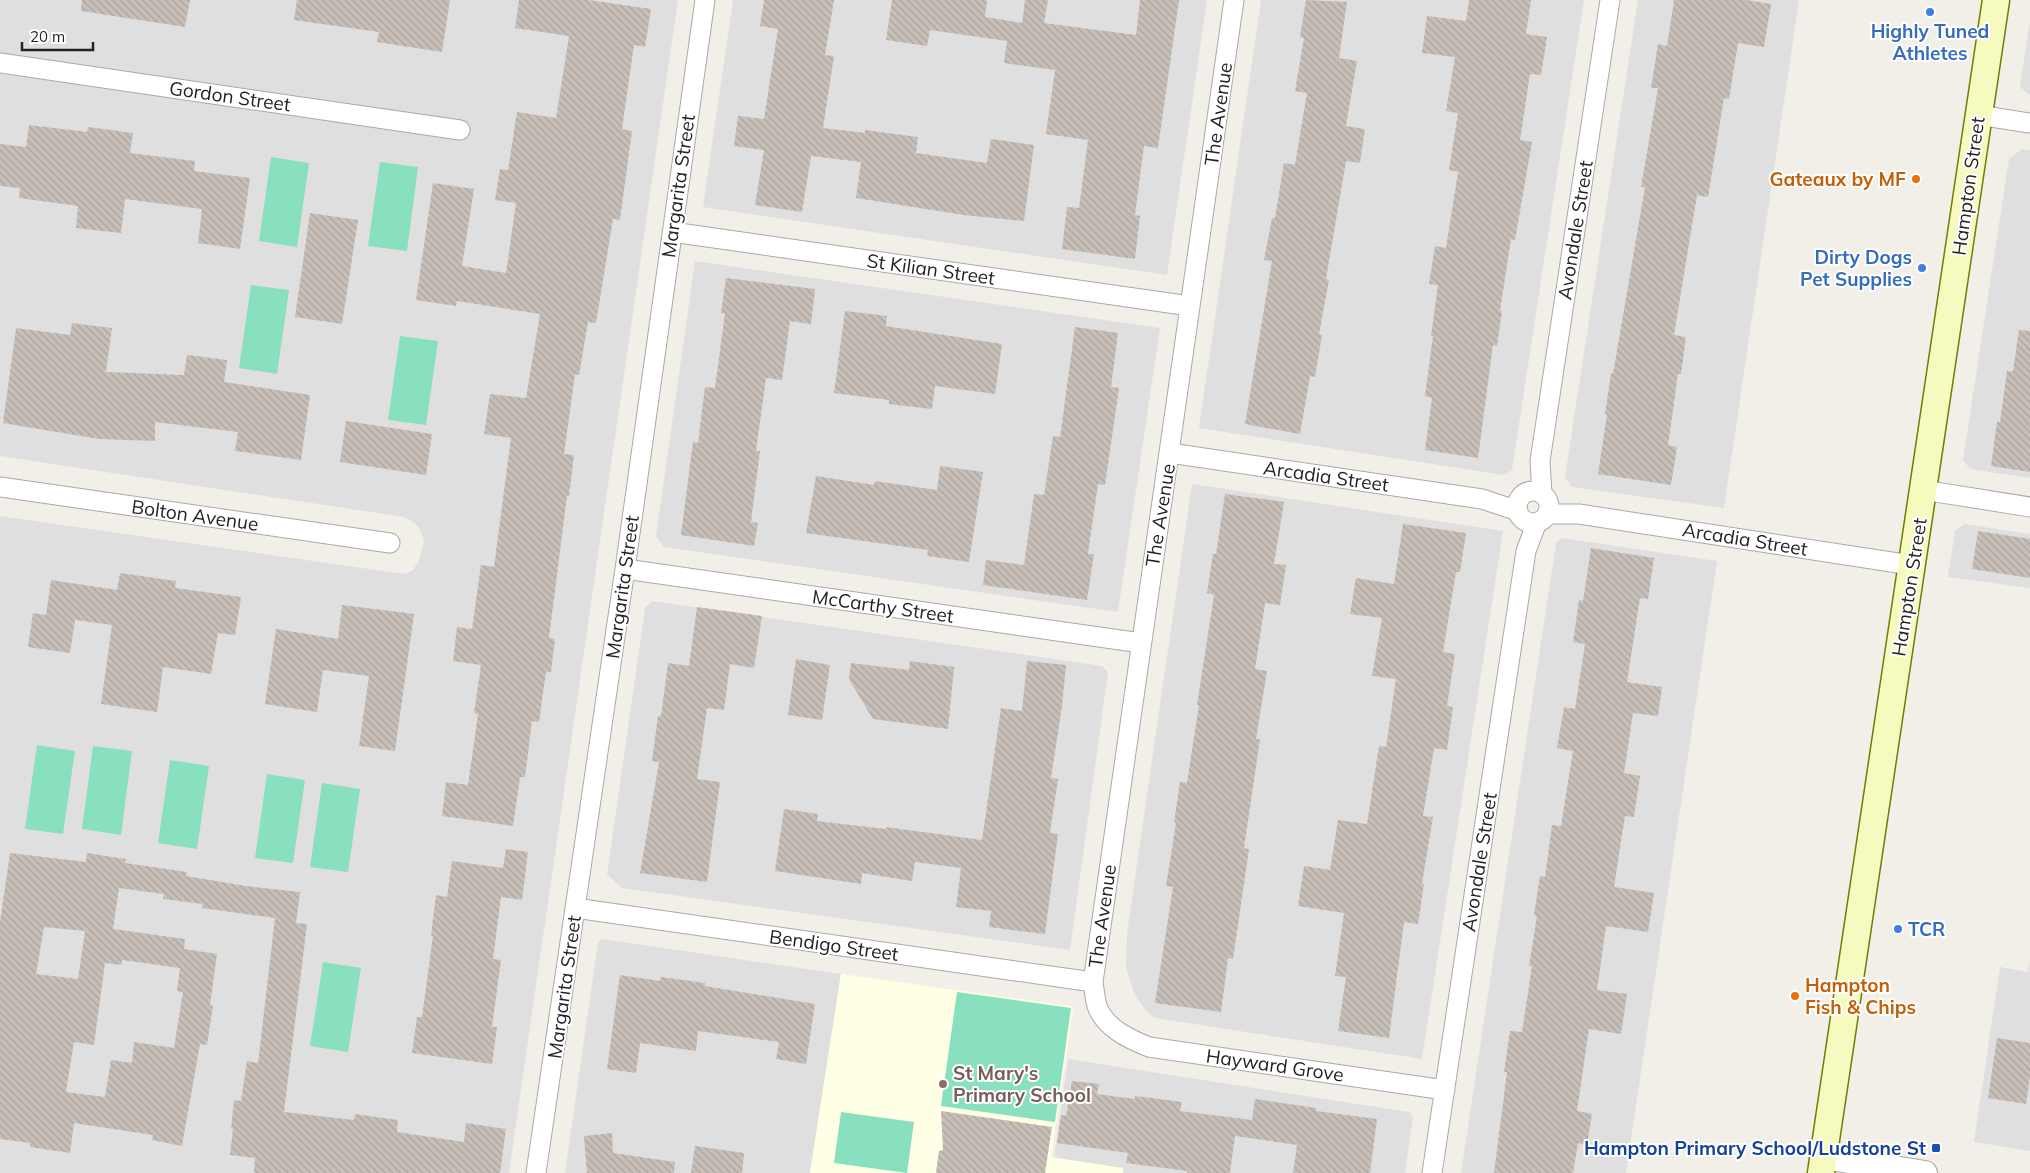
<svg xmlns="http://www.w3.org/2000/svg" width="2030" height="1173" viewBox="0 0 2030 1173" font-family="Mulish,sans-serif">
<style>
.residential{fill:#e0dfdf}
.education{fill:#ffffe5}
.pitch{fill:#88e0be}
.building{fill:url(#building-back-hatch);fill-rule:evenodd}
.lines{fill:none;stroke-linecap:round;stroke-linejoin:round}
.minor-casing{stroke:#a9a9a9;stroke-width:21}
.tertiary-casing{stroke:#a9a9a9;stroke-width:26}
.secondary-casing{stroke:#707d05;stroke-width:29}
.minor{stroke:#fff;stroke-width:19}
.tertiary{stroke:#fff;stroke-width:24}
.secondary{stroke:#f7fabf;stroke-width:26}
.shop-dot{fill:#3f7fe0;stroke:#fff;stroke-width:2}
.food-dot{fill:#e8710a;stroke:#fff;stroke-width:2}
.education-dot{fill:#8d6e63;stroke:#fff;stroke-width:2}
.transit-dot{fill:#1a4fb4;stroke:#fff;stroke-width:2}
.labels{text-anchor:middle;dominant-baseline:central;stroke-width:4;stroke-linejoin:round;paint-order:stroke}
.shop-label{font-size:19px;font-weight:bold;fill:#366cbe;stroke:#fff}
.street-label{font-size:19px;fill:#222;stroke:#fff}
.food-label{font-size:19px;font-weight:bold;fill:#c56008;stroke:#fff;text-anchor:end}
.education-label{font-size:19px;font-weight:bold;fill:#785e54;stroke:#fff;text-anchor:start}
.transit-label{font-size:19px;font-weight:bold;fill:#164399;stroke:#fff;text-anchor:end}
</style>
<defs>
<pattern id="building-back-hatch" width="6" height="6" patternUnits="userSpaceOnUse" patternTransform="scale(1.25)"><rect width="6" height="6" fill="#c7bfb8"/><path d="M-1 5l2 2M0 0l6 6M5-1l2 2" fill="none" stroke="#aba49e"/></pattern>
</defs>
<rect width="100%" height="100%" fill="#f2efe9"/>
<path class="residential" d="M 0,0 L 678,0 L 509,1173 L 0,1173 L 0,516 L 404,574 L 412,571 L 419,561 L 424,541 L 420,529 L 414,522 L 404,517 L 0,456 Z
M 733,0 L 1207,0 L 1167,275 L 703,207 Z
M 1261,0 L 1584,0 L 1512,470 L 1504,475 L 1199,428 Z
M 1638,0 L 1799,0 L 1724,508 L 1572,487 L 1565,477 Z
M 2030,21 L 2030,95 L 2020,87 Z
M 2022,149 L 2030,150 L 2030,478 L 1970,469 L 1963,460 L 2009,159 Z
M 695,261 L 1160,328 L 1118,612 L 664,547 L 656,536 Z
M 1192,484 L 1503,531 L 1422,1059 L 1155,1018 L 1147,1012 L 1134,993 L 1126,967 L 1127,933 Z
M 1964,524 L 2030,534 L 2030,588 L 1948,577 L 1955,531 Z
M 1562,538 L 1717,561 L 1626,1173 L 1461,1173 L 1556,543 Z
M 652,601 L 1102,666 L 1108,672 L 1070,950 L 622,888 L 607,874 L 645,608 Z
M 602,939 L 841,974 L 810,1173 L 565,1173 L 598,943 Z
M 2030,960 L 2030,1151 L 1974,1142 L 2000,967 L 2028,972 Z
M 1068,1059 L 1409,1112 L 1413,1117 L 1405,1173 L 1123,1173 L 1123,1169 L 1054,1158 Z"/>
<path class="education" d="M 841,974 L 1071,1006 L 1073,1010 L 1051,1157 L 1123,1168 L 1123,1173 L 810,1173 Z"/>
<path class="pitch" d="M 271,157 L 309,163 L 297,247 L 259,241 Z
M 380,162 L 418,167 L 407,251 L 368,246 Z
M 251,285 L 289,290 L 277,374 L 239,368 Z
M 400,336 L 438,341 L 426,425 L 388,420 Z
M 37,745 L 75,751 L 63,834 L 25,829 Z
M 93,746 L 132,751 L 121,835 L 82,829 Z
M 170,760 L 209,766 L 197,849 L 158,843 Z
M 267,774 L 305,780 L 293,863 L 255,858 Z
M 322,783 L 360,789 L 348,872 L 310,867 Z
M 323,962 L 361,968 L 348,1052 L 310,1046 Z
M 957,992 L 1071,1008 L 1055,1122 L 941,1106 Z
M 841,1112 L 914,1122 L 907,1173 L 834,1163 Z"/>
<path class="building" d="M 82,0 L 190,0 L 185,27 L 81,11 Z
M 297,0 L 450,0 L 442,52 L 377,42 L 379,32 L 294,20 Z
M 519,0 L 589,0 L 651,9 L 645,47 L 634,45 L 622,129 L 632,131 L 620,220 L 613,219 L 596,323 L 588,322 L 579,375 L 575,374 L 564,454 L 574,455 L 569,496 L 567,496 L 549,638 L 555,639 L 551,672 L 546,672 L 539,722 L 532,721 L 525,777 L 520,777 L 513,826 L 442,816 L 446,782 L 468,785 L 478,714 L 474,713 L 481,665 L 453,661 L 457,627 L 472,629 L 481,565 L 494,567 L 511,438 L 484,434 L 490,394 L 526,398 L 540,314 L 457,301 L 456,306 L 416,300 L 433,183 L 474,189 L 462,266 L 506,273 L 516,203 L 495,200 L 500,169 L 508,170 L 517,112 L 556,118 L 569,36 L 515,28 Z
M 764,0 L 834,0 L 825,55 L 834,56 L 823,128 L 865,133 L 865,130 L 918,137 L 916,153 L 987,163 L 991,139 L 1034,145 L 1024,221 L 964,215 L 856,198 L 861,162 L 811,156 L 802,212 L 755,205 L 764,150 L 734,146 L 738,116 L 764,119 L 778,29 L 760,26 Z
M 892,0 L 987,0 L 985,17 L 1022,23 L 1025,0 L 1048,0 L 1044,23 L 1136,35 L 1140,0 L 1179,0 L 1158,148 L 1144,146 L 1135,215 L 1140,216 L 1135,259 L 1062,249 L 1067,207 L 1079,208 L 1088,140 L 1046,134 L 1055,70 L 1004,63 L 1007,41 L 930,30 L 927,46 L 886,40 Z
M 1306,0 L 1347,2 L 1339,58 L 1357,61 L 1346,126 L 1365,129 L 1360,163 L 1346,161 L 1326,279 L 1329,280 L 1319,334 L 1322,335 L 1315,377 L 1310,376 L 1300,434 L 1245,424 L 1272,261 L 1264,260 L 1272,218 L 1275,218 L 1284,163 L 1295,165 L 1307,93 L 1295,91 L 1304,38 L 1300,37 Z
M 1469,0 L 1531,0 L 1526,34 L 1547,37 L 1541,75 L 1530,74 L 1520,140 L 1532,142 L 1515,240 L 1511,239 L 1500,311 L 1502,311 L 1497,346 L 1493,345 L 1478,458 L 1425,450 L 1432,398 L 1425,396 L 1433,336 L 1431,336 L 1438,285 L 1429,284 L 1435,246 L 1446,248 L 1458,172 L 1449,170 L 1458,113 L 1446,111 L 1455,57 L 1422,53 L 1427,16 L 1466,21 Z
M 1674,0 L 1746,0 L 1771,4 L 1764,47 L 1738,43 L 1729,99 L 1724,98 L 1708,197 L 1697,195 L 1674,335 L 1686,337 L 1681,374 L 1678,374 L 1668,445 L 1677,447 L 1671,485 L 1598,474 L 1607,415 L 1605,414 L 1611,373 L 1613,374 L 1645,187 L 1641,187 L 1658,88 L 1651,88 L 1658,44 L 1667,46 Z
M 29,125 L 87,132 L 88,127 L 133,133 L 130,153 L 195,161 L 194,171 L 250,178 L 240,249 L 198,243 L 202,209 L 125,199 L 121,233 L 76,228 L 78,206 L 19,198 L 20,188 L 0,186 L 0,144 L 26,147 Z
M 310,213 L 358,220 L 342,324 L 295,317 Z
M 726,278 L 815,289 L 811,324 L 790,321 L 782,380 L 766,378 L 756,451 L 760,451 L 751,522 L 758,523 L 754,546 L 681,535 L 693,442 L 698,443 L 705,387 L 715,388 L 725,313 L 721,313 Z
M 845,311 L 887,316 L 886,326 L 1002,344 L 995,394 L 935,386 L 932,409 L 889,404 L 889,400 L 834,393 Z
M 72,323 L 112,328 L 106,372 L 184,375 L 187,355 L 227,360 L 224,382 L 310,395 L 301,460 L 235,451 L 238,432 L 155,422 L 155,441 L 99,439 L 3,423 L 16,328 L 70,335 Z
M 1075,327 L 1118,333 L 1111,387 L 1119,388 L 1105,485 L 1098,484 L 1088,554 L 1094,554 L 1087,600 L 983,585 L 986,560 L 1024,565 L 1034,494 L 1044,495 L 1053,436 L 1060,437 Z
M 2019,330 L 2030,331 L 2030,472 L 1991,466 L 1997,422 L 2000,422 L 2007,371 L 2013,371 Z
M 346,421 L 432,434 L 426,475 L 340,462 Z
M 940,466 L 983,472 L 969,562 L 927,556 L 928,550 L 806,533 L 816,476 L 874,485 L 875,481 L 937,490 Z
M 1225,494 L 1284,502 L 1274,564 L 1286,565 L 1280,605 L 1265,603 L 1255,669 L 1267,671 L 1256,739 L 1260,739 L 1244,848 L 1249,849 L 1233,959 L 1228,958 L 1221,1012 L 1155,1003 L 1173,887 L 1166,886 L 1176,823 L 1174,822 L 1180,782 L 1187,783 L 1199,705 L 1197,705 L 1214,595 L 1207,593 L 1213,554 L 1216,554 Z
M 1403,524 L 1466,533 L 1460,572 L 1456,572 L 1443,652 L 1455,654 L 1447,706 L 1453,707 L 1447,750 L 1434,748 L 1423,816 L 1433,817 L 1422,884 L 1424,884 L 1418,924 L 1404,922 L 1389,1038 L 1338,1031 L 1346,977 L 1335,976 L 1344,913 L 1298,906 L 1304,866 L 1330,870 L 1338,820 L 1367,824 L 1379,746 L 1386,747 L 1396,679 L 1372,676 L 1382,618 L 1350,614 L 1356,578 L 1394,584 Z
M 1978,531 L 2030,539 L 2030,578 L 1972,569 Z
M 1591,548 L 1654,558 L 1648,599 L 1640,598 L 1627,682 L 1662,687 L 1658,716 L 1633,713 L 1624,773 L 1640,776 L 1634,817 L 1625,816 L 1614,887 L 1654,893 L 1648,932 L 1606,926 L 1597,990 L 1627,994 L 1621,1034 L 1589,1029 L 1577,1111 L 1592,1114 L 1587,1145 L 1578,1143 L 1573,1173 L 1494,1173 L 1507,1072 L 1504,1072 L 1510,1031 L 1522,1032 L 1532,966 L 1529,966 L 1537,916 L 1534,915 L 1540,876 L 1545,877 L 1552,825 L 1561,826 L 1573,751 L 1557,748 L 1564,707 L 1575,709 L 1585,644 L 1573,642 L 1579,600 L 1583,601 Z
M 120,573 L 176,581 L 175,588 L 241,597 L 235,635 L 218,633 L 211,674 L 163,667 L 157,712 L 101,704 L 112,625 L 75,620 L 70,653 L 28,647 L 33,613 L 46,615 L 51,580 L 117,590 Z
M 342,605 L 414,614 L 395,751 L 359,746 L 369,676 L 323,670 L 317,712 L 265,704 L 276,629 L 338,639 Z
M 697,607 L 762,616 L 754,668 L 730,664 L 724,710 L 707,708 L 697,779 L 720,782 L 707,882 L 640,873 L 659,762 L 652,761 L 658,716 L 661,716 L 668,663 L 689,666 Z
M 796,659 L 830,665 L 822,720 L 788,715 Z
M 910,661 L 954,667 L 948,729 L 873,719 L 849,679 L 851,663 L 909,670 Z
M 1027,661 L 1066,665 L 1062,706 L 1051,778 L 1058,779 L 1050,833 L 1058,834 L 1045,934 L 989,927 L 991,911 L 956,907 L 961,868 L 915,862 L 912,881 L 862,873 L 861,884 L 775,871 L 784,809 L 818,814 L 817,821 L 886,829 L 886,827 L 982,840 L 1001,708 L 1022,711 Z
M 506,849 L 528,852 L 522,900 L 501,897 L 493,959 L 501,960 L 492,1027 L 497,1027 L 492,1064 L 412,1053 L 417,1017 L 422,1017 L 433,936 L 431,935 L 436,895 L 447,897 L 452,861 L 503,868 Z
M 10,853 L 86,862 L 87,853 L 126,859 L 125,863 L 187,872 L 186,876 L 246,886 L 300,892 L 296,923 L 307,924 L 284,1112 L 354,1120 L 355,1114 L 398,1120 L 397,1132 L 464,1142 L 466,1123 L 506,1129 L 500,1173 L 254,1173 L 255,1158 L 230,1155 L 233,1129 L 231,1129 L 234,1100 L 241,1101 L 247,1061 L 258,1063 L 275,918 L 202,908 L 203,904 L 163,899 L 164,894 L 119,888 L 113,929 L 185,939 L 184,949 L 217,954 L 210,1005 L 213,1006 L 207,1045 L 200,1044 L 182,1146 L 152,1140 L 153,1135 L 74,1123 L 70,1153 L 30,1147 L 30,1143 L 0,1139 L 0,922 ZM 44,927 L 85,931 L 78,979 L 36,974 ZM 122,960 L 180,968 L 177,991 L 183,992 L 174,1048 L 134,1042 L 132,1063 L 111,1060 L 105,1097 L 66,1092 L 74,1042 L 94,1045 L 105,963 L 121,965 Z
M 620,975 L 660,981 L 661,977 L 705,983 L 705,986 L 815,1004 L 806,1064 L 776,1059 L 779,1042 L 698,1031 L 696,1051 L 640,1043 L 636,1073 L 607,1069 Z
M 1997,1038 L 2030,1043 L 2030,1076 L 2026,1104 L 1988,1098 Z
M 1072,1081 L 1099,1084 L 1097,1094 L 1135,1099 L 1135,1096 L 1182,1102 L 1180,1111 L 1252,1120 L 1255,1099 L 1316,1108 L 1316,1111 L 1377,1119 L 1370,1173 L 1293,1173 L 1297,1145 L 1235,1136 L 1230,1173 L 1187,1173 L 1187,1171 L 1126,1163 L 1128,1153 L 1057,1143 L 1061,1115 L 1066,1116 Z
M 941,1111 L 1052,1127 L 1045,1173 L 936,1173 L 939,1151 L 943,1150 Z
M 612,1133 L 613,1153 L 675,1162 L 674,1173 L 587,1173 L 584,1136 Z
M 695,1146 L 744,1153 L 742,1173 L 691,1173 Z"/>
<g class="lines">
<g class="minor-casing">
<path id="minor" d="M 1234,0 L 1093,982 C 1094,989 1095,998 1097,1006 C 1105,1028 1129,1039 1149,1047 L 1445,1090
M 0,63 L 460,130
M 1978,115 L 2030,123
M 672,232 L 1190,306
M 1170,453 L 1482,499 L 1518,511
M 0,487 L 390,543
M 1923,490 L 2030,507
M1517 507a16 16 0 1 1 32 0a16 16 0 1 1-32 0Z
M 1542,494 L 1540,461 L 1610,0
M 1547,514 L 1579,514 L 1911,565
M 625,569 L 1141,643
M 575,908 L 1093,982
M 536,1173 L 625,569 L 705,0
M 1432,1173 L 1526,551 L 1537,522"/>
</g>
<g class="tertiary-casing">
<path id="tertiary" d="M 1824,1157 L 1925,1173"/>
</g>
<g class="secondary-casing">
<path id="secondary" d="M 1821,1173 L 1996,0"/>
</g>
<use href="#minor" class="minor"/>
<use href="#tertiary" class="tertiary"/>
<use href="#secondary" class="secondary"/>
</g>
<g class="shop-dot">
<circle cx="1930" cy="12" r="5"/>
<circle cx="1922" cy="268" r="5"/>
<circle cx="1898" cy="929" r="5"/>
</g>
<g class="food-dot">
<circle cx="1916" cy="179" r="5"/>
<circle cx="1795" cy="996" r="5"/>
</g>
<circle class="education-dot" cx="943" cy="1084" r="5"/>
<rect class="transit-dot" x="1931" y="1143" width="10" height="10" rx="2.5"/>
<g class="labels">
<g class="shop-label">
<text x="1930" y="31">Highly Tuned<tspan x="1930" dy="22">Athletes</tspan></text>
<text x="1912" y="257" text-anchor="end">Dirty Dogs<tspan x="1912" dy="22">Pet Supplies</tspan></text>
<text x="1908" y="929" text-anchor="start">TCR</text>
</g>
<g class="street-label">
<text transform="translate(230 96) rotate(8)">Gordon Street</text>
<text transform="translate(1218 114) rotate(-82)">The Avenue</text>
<text transform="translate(678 186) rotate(-82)">Margarita Street</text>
<text transform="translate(1968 186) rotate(-82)">Hampton Street</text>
<text transform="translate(1575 230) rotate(-81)">Avondale Street</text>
<text transform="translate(931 269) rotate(8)">St Kilian Street</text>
<text transform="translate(1326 476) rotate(8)">Arcadia Street</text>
<text transform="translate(195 515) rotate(8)">Bolton Avenue</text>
<text transform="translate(1160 515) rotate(-81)">The Avenue</text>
<text transform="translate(1745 539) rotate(9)">Arcadia Street</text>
<text transform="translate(622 587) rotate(-82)">Margarita Street</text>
<text transform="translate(1909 587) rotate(-81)">Hampton Street</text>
<text transform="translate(883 606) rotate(8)">McCarthy Street</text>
<text transform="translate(1479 862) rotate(-81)">Avondale Street</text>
<text transform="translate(1102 916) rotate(-82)">The Avenue</text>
<text transform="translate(834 945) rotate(8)">Bendigo Street</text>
<text transform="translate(564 987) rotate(-82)">Margarita Street</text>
<text transform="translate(1275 1065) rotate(8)">Hayward Grove</text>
</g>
<g class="food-label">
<text x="1906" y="179">Gateaux by MF</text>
<text x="1805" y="985" text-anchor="start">Hampton<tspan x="1805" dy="22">Fish &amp; Chips</tspan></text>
</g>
<g class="education-label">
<text x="953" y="1073">St Mary's<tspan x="953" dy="22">Primary School</tspan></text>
</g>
<g class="transit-label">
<text x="1926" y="1148">Hampton Primary School/Ludstone St</text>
</g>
</g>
<path d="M22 42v8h71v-8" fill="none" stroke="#222222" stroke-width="2.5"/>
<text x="30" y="42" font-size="15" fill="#222222" stroke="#ffffff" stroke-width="4" paint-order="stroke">20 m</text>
</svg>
